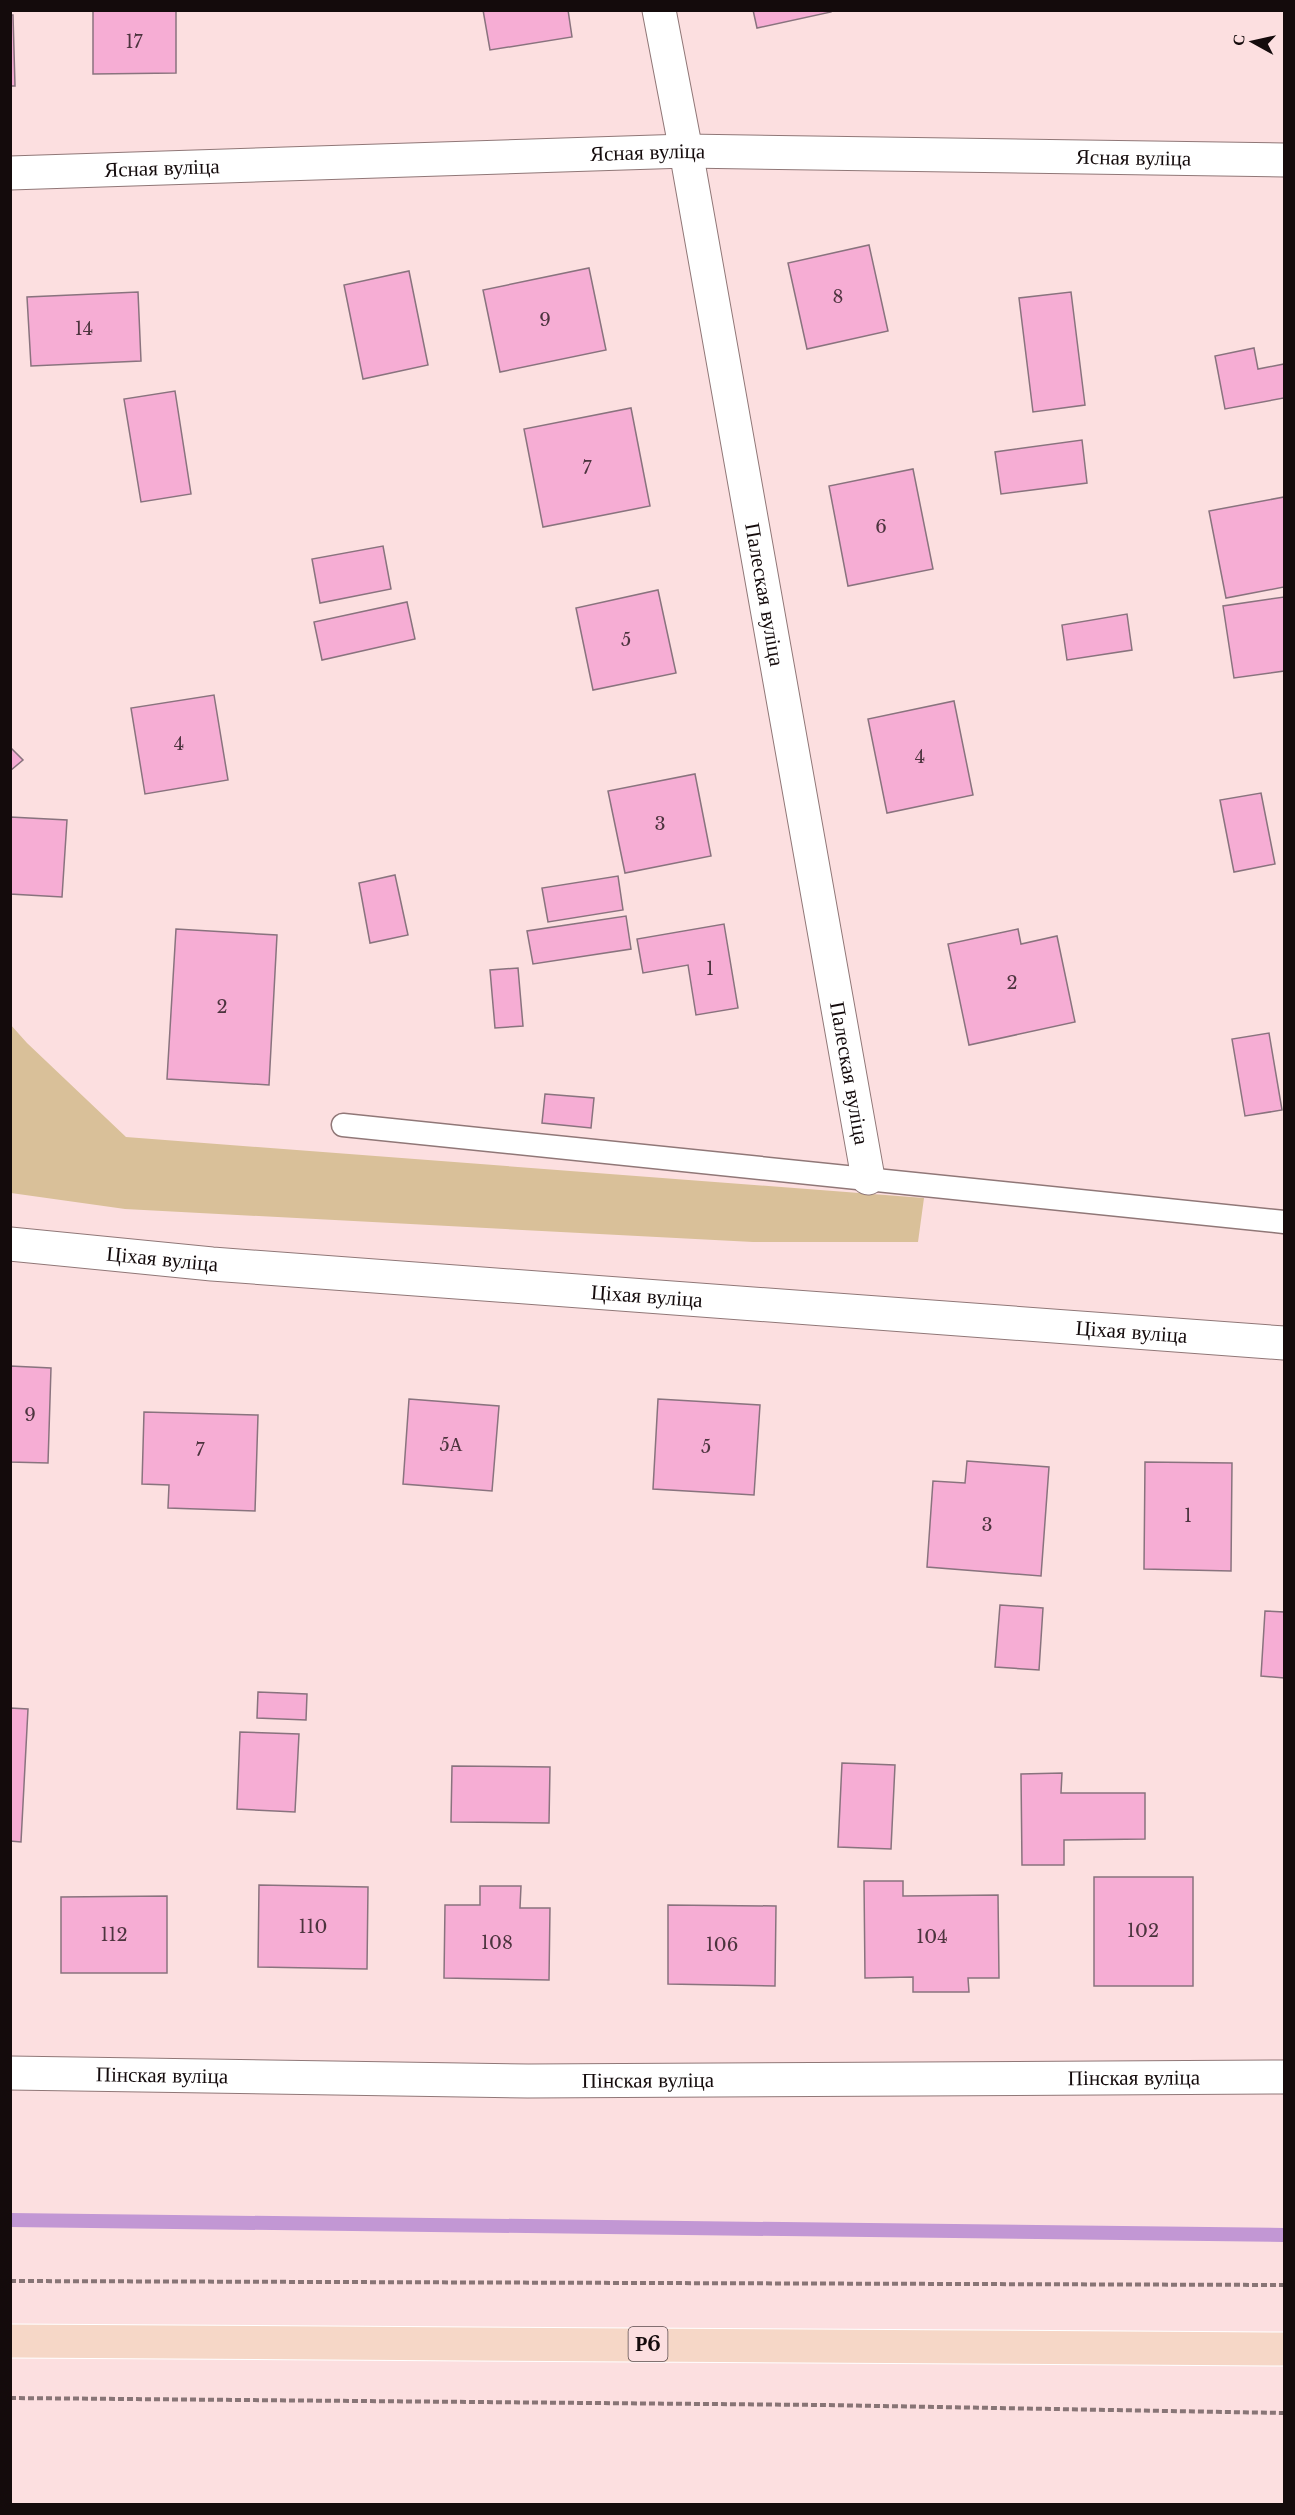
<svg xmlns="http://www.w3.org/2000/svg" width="1295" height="2515" viewBox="0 0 1295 2515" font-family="'Libre Baskerville',serif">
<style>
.green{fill:#d9c099}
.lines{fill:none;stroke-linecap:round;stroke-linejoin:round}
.stream{stroke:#c297d4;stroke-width:14}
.building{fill:#f6add4;stroke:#89737e;stroke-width:1.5}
.lane-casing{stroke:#907777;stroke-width:25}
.street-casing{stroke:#907777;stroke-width:35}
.primary-casing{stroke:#fff;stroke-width:35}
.path{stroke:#887576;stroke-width:4;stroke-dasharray:6 3;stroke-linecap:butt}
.lane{stroke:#fff;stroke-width:22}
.street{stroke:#fff;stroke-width:33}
.primary{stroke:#f6d7c7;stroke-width:33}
.labels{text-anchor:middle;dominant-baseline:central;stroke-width:4.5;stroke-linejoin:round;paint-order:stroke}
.number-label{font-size:18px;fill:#4c343e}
.shield{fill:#fcdfe0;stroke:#5a4b4c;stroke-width:1.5}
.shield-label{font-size:20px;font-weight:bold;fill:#140b0c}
.street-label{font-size:21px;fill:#140b0c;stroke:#fcdfe0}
</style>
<rect width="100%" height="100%" fill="#fcdfe0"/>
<path class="green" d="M 10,1024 L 27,1043 L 126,1137 L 924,1198 L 918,1242 L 753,1242 L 125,1209 L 11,1193 Z"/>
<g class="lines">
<path class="stream" d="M 10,2220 L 1284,2235"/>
</g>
<path class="building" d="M 93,10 L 176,10 L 176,73 L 93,74 Z
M 483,10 L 568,10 L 572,37 L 490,50 Z
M 753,10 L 831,10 L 831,12 L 757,28 Z
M 10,15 L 13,15 L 15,86 L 10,86 Z
M 869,245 L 888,331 L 807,349 L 788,263 Z
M 589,268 L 606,350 L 500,372 L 483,290 Z
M 409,271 L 428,365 L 363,379 L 344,285 Z
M 138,292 L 141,361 L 31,366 L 27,297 Z
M 1071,292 L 1085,405 L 1033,412 L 1019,298 Z
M 1254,348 L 1258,369 L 1284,364 L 1284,398 L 1225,409 L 1215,356 Z
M 175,391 L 191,494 L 141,502 L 124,399 Z
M 631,408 L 650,506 L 543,527 L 524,429 Z
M 1082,440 L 1087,483 L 1001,494 L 995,452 Z
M 913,469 L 933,569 L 848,586 L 829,486 Z
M 1284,497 L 1284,587 L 1226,598 L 1209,511 Z
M 383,546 L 391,589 L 320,603 L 312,559 Z
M 658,590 L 676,673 L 593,690 L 576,608 Z
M 1284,597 L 1284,671 L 1234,678 L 1223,606 Z
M 407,602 L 415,639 L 322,660 L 314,622 Z
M 1127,614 L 1132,650 L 1067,660 L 1062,625 Z
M 214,695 L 228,780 L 145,794 L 131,708 Z
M 954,701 L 973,795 L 887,813 L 868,719 Z
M 10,747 L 23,760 L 10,771 Z
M 695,774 L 711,856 L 625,873 L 608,791 Z
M 1261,793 L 1275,864 L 1234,872 L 1220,800 Z
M 10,817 L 67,820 L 62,897 L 10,894 Z
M 395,875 L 408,935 L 370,943 L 359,883 Z
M 618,876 L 623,910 L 548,922 L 542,888 Z
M 626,916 L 631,949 L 533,964 L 527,931 Z
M 724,924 L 738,1008 L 696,1015 L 688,965 L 643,973 L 637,939 Z
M 176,929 L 277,935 L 269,1085 L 167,1079 Z
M 1018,929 L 1021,944 L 1057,936 L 1075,1022 L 969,1045 L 948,944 Z
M 518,968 L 523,1026 L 495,1028 L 490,970 Z
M 1269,1033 L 1282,1110 L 1245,1116 L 1232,1039 Z
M 545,1094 L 594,1098 L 591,1128 L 542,1123 Z
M 10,1366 L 51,1368 L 48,1463 L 10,1462 Z
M 409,1399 L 499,1406 L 492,1491 L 403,1484 Z
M 658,1399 L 760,1405 L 754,1495 L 653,1489 Z
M 144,1412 L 258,1415 L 255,1511 L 168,1508 L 169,1485 L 142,1484 Z
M 967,1461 L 1049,1467 L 1041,1576 L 927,1567 L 933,1481 L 965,1483 Z
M 1145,1462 L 1232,1463 L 1231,1571 L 1144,1569 Z
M 1000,1605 L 1043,1608 L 1039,1670 L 995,1667 Z
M 1265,1611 L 1284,1612 L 1284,1678 L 1261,1676 Z
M 258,1692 L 307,1694 L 306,1720 L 257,1718 Z
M 10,1708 L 28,1709 L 21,1842 L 10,1841 Z
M 240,1732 L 299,1734 L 295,1812 L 237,1809 Z
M 842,1763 L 895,1765 L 891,1849 L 838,1847 Z
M 452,1766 L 550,1767 L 549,1823 L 451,1822 Z
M 1062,1773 L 1061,1793 L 1145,1793 L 1145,1839 L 1064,1840 L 1064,1865 L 1022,1865 L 1021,1774 Z
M 1094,1877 L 1193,1877 L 1193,1986 L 1094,1986 Z
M 864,1881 L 903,1881 L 903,1896 L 998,1895 L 999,1978 L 968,1978 L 969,1992 L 913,1992 L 913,1977 L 865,1978 Z
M 259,1885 L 368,1887 L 367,1969 L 258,1967 Z
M 480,1886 L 521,1886 L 520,1908 L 550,1908 L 549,1980 L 444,1978 L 445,1905 L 480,1905 Z
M 167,1896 L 167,1973 L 61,1973 L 61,1897 Z
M 668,1905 L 776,1906 L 775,1986 L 668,1984 Z"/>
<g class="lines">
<g class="lane-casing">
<path id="lane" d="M 343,1125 L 1284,1222"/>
</g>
<g class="street-casing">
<g id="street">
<path id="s1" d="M 659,10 L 686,151 L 868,1178"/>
<path id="s2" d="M 10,173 L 686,151 L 1284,160"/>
<path id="s3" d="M 10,1244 L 212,1264 L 1284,1343"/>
<path id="s4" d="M 10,2073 L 528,2081 L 1284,2077"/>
</g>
</g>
<g class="primary-casing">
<path id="primary" d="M 10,2341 L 1284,2349"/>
</g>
<path class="path" d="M 10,2281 L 1284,2285
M 10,2398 L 823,2405 L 1284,2413"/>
<use href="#lane" class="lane"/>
<use href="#street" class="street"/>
<use href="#primary" class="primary"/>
</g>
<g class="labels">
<g class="number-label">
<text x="134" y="42">17</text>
<text x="838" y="297">8</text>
<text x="545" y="320">9</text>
<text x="84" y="329">14</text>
<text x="587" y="468">7</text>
<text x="881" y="527">6</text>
<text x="626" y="640">5</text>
<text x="179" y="744">4</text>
<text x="920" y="757">4</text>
<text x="660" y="824">3</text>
<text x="710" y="969">1</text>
<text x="1012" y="983">2</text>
<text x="222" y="1007">2</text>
<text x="30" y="1415">9</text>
<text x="451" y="1445">5А</text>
<text x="706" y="1447">5</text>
<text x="200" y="1450">7</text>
<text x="1188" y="1516">1</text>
<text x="987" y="1525">3</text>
<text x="313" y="1927">110</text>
<text x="1143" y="1931">102</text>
<text x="114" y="1935">112</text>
<text x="932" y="1937">104</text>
<text x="497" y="1943">108</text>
<text x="722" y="1945">106</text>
</g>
<rect class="shield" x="628.5" y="2327" width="39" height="34" rx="4.5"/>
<g class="shield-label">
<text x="648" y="2344">Р6</text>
</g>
<g class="street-label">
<text stroke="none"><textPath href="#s2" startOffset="638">Ясная вуліца</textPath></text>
<text stroke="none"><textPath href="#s2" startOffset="1124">Ясная вуліца</textPath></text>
<text stroke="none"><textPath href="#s2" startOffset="152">Ясная вуліца</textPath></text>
<text stroke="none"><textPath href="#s1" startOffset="594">Палеская вуліца</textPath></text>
<text stroke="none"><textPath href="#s1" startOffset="1080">Палеская вуліца</textPath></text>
<text stroke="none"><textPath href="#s3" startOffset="153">Ціхая вуліца</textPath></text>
<text stroke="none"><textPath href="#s3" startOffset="639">Ціхая вуліца</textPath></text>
<text stroke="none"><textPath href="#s3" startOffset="1125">Ціхая вуліца</textPath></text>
<text stroke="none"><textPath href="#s4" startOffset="152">Пінская вуліца</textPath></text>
<text stroke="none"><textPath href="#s4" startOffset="1124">Пінская вуліца</textPath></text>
<text stroke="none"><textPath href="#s4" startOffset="638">Пінская вуліца</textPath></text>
</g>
</g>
<rect width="1295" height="2515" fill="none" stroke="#140b0c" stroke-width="24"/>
<g transform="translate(1253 42) rotate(278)" stroke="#fcdfe0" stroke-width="4.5" paint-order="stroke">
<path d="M0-4.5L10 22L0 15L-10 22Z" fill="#140b0c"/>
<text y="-9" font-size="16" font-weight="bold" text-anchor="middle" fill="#140b0c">С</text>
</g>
</svg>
